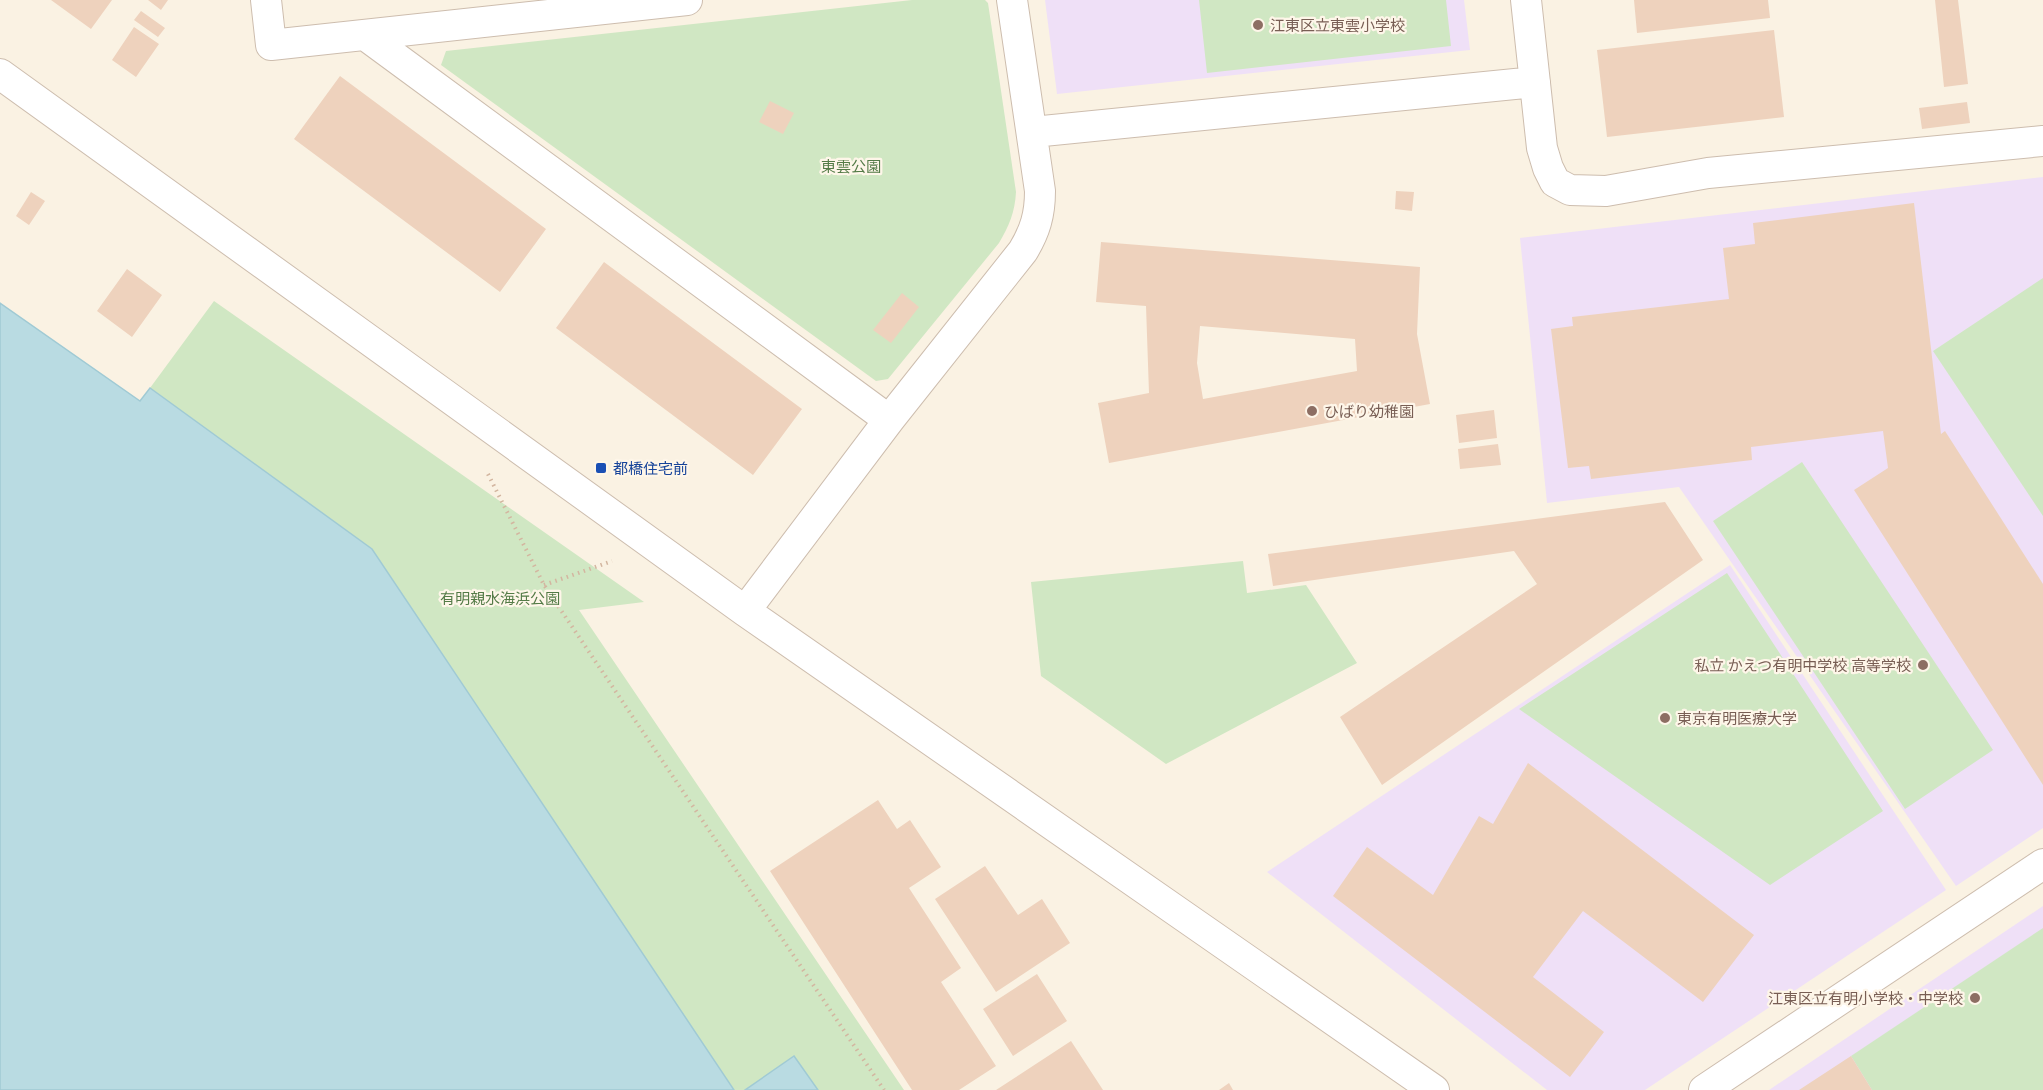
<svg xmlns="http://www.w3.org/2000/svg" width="2043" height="1090" viewBox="0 0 2043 1090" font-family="'Public Sans','Noto Sans JP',sans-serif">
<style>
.education{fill:#efe0f7}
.green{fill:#d0e7c3}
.water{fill:#b9dbe2;stroke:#a0cad4;stroke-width:1.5}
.building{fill:#eed2bd;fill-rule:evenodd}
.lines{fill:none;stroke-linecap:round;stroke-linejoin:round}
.minor-casing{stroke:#cdbdae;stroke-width:32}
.path{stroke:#d3b6a0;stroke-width:4;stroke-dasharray:1.5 4.5;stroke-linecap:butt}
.minor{stroke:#fff;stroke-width:30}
.education-dot{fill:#8d6e63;stroke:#fef6e9;stroke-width:2}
.transit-dot{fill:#1a4fb4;stroke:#fef6e9;stroke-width:2}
.labels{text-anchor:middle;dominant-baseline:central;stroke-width:4.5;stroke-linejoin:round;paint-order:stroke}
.education-label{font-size:15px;fill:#785e54;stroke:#fef6e9;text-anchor:start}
.park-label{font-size:15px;fill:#547b47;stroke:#fef6e9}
.transit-label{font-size:15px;fill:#164399;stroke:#fef6e9;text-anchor:start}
</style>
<rect width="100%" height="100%" fill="#faf2e3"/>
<path class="education" d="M 1045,0 L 1464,0 L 1470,50 L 1057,94 Z
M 2043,177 L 2043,828 L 1956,886 L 1679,487 L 1547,503 L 1520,238 Z
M 1730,565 L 1946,890 L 1645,1090 L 1547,1090 L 1267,872 Z
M 2043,906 L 2043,1090 L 1769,1090 Z"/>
<path class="green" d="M 912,0 L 985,0 L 988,3 L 1016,192 C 1015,212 1009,226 999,243 L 888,379 L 876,381 L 441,65 L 446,51 Z
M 1199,0 L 1446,0 L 1451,46 L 1207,73 Z
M 2043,278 L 2043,516 L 1933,351 Z
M 214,301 L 644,602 L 579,610 L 904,1090 L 818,1090 L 794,1057 L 745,1090 L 734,1090 L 372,549 L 150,388 Z
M 1802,462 L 1993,750 L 1905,809 L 1713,521 Z
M 1243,561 L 1247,593 L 1306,585 L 1357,663 L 1166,764 L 1041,676 L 1031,582 Z
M 1727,573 L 1883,811 L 1770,885 L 1519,709 Z
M 2043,928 L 2043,1090 L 1872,1090 L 1851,1056 Z"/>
<path class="water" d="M 0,303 L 140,401 L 150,388 L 372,549 L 734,1090 L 0,1090 Z
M 794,1056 L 818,1090 L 745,1090 Z"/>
<path class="building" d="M 51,0 L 112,0 L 91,29 Z
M 148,0 L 168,0 L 161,10 Z
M 1634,0 L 1768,0 L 1770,18 L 1637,33 Z
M 1935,0 L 1958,0 L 1968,84 L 1944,87 Z
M 141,11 L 165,28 L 158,37 L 134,20 Z
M 134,27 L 159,44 L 136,77 L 112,60 Z
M 1774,30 L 1784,117 L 1607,137 L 1597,50 Z
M 340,76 L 546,229 L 500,292 L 294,139 Z
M 770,101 L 794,113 L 783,134 L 759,122 Z
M 1967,102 L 1970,123 L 1922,129 L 1919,108 Z
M 1396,191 L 1414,192 L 1412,211 L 1395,209 Z
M 31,192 L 45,201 L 29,225 L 16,216 Z
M 1914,203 L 1941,434 L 1945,431 L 2043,584 L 2043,785 L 1854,490 L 1888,468 L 1883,431 L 1751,447 L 1752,460 L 1591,479 L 1589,466 L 1568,468 L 1551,329 L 1573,326 L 1572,317 L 1729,299 L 1723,248 L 1755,244 L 1753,223 Z
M 1101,242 L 1420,267 L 1417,334 L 1430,404 L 1109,463 L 1098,403 L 1149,393 L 1146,306 L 1096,302 ZM 1200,326 L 1355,339 L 1357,371 L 1203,399 L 1197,363 Z
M 604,262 L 802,409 L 753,475 L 556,328 Z
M 127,269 L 162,295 L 132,337 L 97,311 Z
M 902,293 L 919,307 L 891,343 L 873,330 Z
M 1494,410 L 1497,438 L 1459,443 L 1456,415 Z
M 1498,444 L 1501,465 L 1460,469 L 1458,449 Z
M 1665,502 L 1703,560 L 1382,785 L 1340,717 L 1537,584 L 1514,551 L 1273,586 L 1268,554 Z
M 1528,763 L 1754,935 L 1703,1002 L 1583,911 L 1533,977 L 1604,1032 L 1570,1077 L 1333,896 L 1367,847 L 1433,895 L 1479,816 L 1493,824 Z
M 878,800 L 897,829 L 910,820 L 941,867 L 909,888 L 961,968 L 941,982 L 996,1066 L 959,1090 L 912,1090 L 770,871 Z
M 985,866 L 1018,915 L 1042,899 L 1070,943 L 996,992 L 935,899 Z
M 1037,974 L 1067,1021 L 1013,1056 L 983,1009 Z
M 1071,1041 L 1103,1090 L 996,1090 Z
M 1851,1056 L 1872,1090 L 1799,1090 Z
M 1229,1083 L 1233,1090 L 1219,1090 Z"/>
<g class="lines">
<g class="minor-casing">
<path id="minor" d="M 266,0 L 271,45 L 687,0
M 1526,0 L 1542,148 L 1548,168 L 1555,182 L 1570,190 L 1606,191 L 1708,173 L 2043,141
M 365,35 L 889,420
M 0,74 L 745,611 L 1434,1090
M 1033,132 L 1535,82
M 745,611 L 889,420 L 1023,251 C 1035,231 1040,215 1040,191 L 1012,0
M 1704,1090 L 2043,864"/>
</g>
<path class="path" d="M 488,474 L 544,585 L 884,1090
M 544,585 L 612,561"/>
<use href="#minor" class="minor"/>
</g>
<g class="education-dot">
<circle cx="1258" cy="25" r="6"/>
<circle cx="1312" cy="411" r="6"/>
<circle cx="1923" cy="665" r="6"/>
<circle cx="1665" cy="718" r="6"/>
<circle cx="1975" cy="998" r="6"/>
</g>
<rect class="transit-dot" x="595" y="462" width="12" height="12" rx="3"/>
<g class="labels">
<g class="education-label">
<text x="1270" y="25">江東区立東雲小学校</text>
<text x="1324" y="411">ひばり幼稚園</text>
<text x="1911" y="665" text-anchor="end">私立 かえつ有明中学校 高等学校</text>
<text x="1677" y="718">東京有明医療大学</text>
<text x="1963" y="998" text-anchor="end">江東区立有明小学校・中学校</text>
</g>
<g class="park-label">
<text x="851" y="166">東雲公園</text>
<text x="500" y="598">有明親水海浜公園</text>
</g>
<g class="transit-label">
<text x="613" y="468">都橋住宅前</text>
</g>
</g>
</svg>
